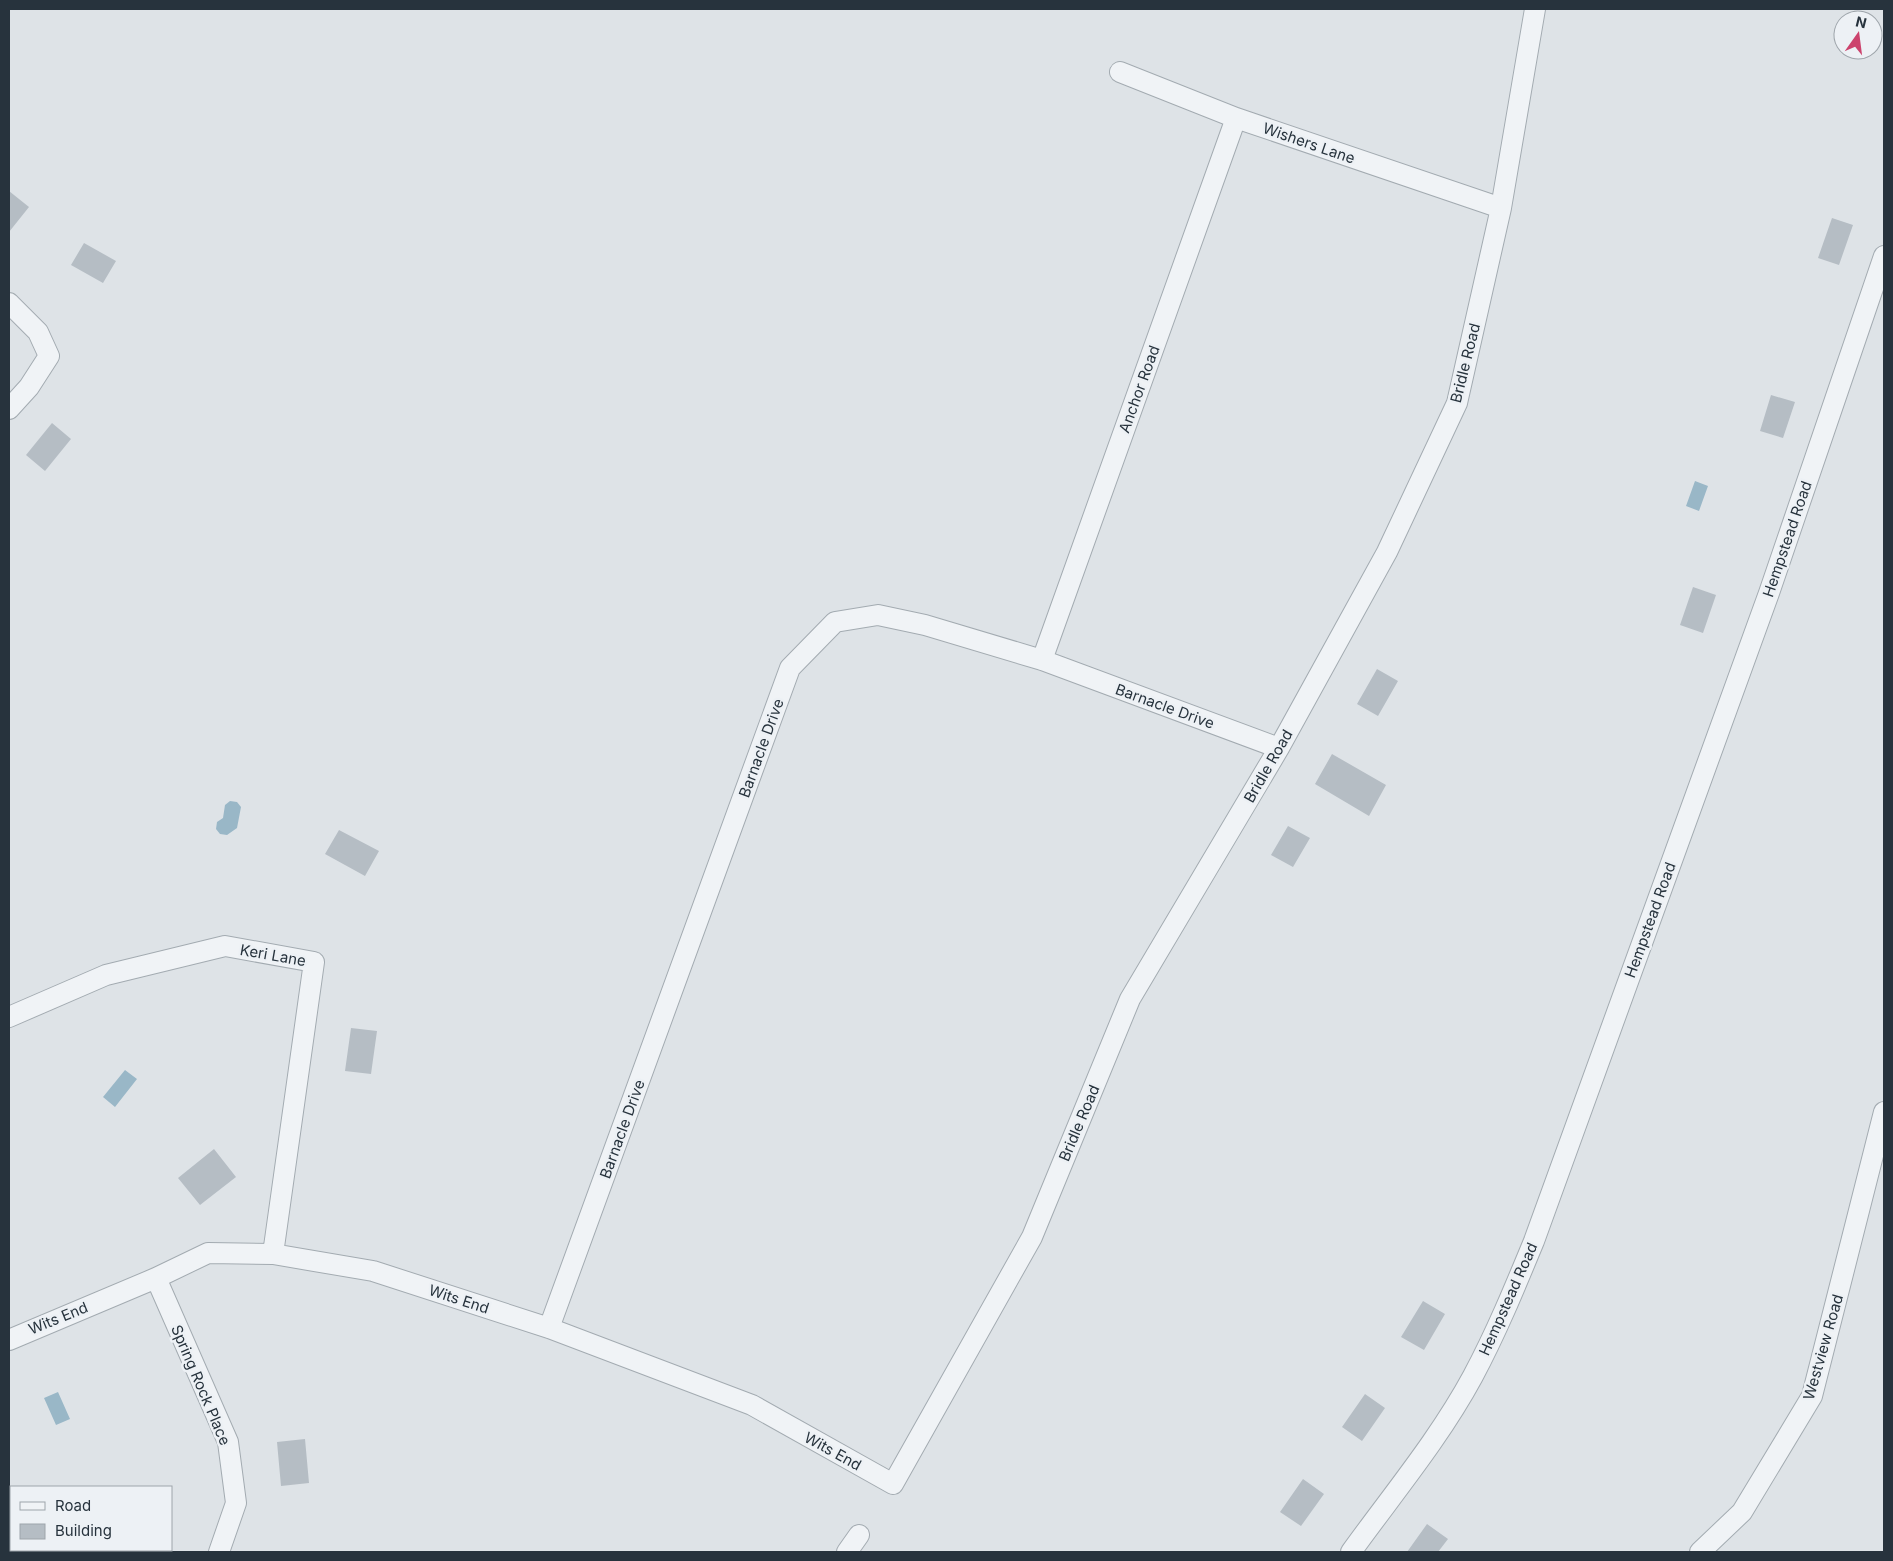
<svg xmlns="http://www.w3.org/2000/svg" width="1893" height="1561" viewBox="0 0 1893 1561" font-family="Inter,sans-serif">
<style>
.water{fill:#99b7c7}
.building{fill:#b5bdc4}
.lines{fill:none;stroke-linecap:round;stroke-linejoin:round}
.minor-casing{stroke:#a3abb1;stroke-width:22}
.minor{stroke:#f0f3f6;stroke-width:20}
.labels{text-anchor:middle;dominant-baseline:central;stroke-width:5;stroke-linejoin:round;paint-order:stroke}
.street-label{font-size:15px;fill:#27333d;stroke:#edf1f5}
</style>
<rect width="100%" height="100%" fill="#dee3e7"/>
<path class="water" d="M 1695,481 L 1708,486 L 1699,511 L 1686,506 Z
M 230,801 L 237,802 L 241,807 L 237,828 L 227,835 L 220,834 L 216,829 L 217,822 L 223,818 L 225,805 Z
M 125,1070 L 137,1079 L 115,1107 L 103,1097 Z
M 58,1392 L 70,1419 L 56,1425 L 44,1398 Z"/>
<path class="building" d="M 9,191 L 29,207 L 9,232 Z
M 1832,218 L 1853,225 L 1839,265 L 1818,258 Z
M 84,243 L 116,261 L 103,283 L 71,265 Z
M 1771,395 L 1795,402 L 1783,438 L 1760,431 Z
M 52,423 L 71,439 L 45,471 L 26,455 Z
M 1693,587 L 1716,595 L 1703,633 L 1680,625 Z
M 1377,669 L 1398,681 L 1378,716 L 1357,704 Z
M 1332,754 L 1386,785 L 1369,816 L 1315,784 Z
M 1288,826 L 1310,838 L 1293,867 L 1271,855 Z
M 339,830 L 379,851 L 365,876 L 325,854 Z
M 351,1028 L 377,1031 L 371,1074 L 345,1071 Z
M 214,1149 L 236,1177 L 200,1205 L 178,1178 Z
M 1423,1301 L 1445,1314 L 1424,1350 L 1401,1337 Z
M 1365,1394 L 1385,1408 L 1362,1441 L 1342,1427 Z
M 305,1439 L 309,1483 L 281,1486 L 277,1442 Z
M 1303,1479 L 1324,1494 L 1301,1526 L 1280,1512 Z
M 1427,1524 L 1448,1539 L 1438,1552 L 1407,1552 Z"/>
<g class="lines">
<g class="minor-casing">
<path id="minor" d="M 1120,72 L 1236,118 L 1501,208
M 9,303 L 38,332 L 49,356 L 29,387 L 9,409
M 1042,660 L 1236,118
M 9,1017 L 106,975 L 225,946 L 314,962 L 273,1254
M 156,1278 L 228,1442 L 236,1503 L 219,1552
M 549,1328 L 790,668 L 835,622 L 878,615 L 925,625 L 1042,660 L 1279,748
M 9,1340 L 156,1278 L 208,1253 L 273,1254 L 373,1271 L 549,1328 L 752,1405 L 893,1484 L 1032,1237 L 1130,999 L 1279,748 L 1387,552 L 1457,403 L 1501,208 L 1535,9
M 847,1552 L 859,1535
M 1351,1552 C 1392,1495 1439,1439 1473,1376 C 1496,1333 1515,1287 1534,1241 L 1769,593 L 1884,256
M 1700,1552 L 1742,1512 L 1812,1396 L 1884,1112"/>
</g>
<use href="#minor" class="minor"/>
</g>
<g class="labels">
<g class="street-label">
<text transform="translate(1309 143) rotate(19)">Wishers Lane</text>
<text transform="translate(1465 363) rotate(-76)">Bridle Road</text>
<text transform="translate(1139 389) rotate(-70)">Anchor Road</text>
<text transform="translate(1787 539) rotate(-71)">Hempstead Road</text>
<text transform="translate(1165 706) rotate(20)">Barnacle Drive</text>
<text transform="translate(761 748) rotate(-70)">Barnacle Drive</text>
<text transform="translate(1268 766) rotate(-60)">Bridle Road</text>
<text transform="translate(1650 920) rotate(-70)">Hempstead Road</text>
<text transform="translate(273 955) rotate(10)">Keri Lane</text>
<text transform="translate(1079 1123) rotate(-67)">Bridle Road</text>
<text transform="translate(622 1129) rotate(-70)">Barnacle Drive</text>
<text transform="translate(459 1299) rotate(18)">Wits End</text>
<text transform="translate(1508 1299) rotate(-66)">Hempstead Road</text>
<text transform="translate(58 1318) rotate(-22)">Wits End</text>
<text transform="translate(1823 1347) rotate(-74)">Westview Road</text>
<text transform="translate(201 1385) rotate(67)">Spring Rock Place</text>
<text transform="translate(833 1451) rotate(29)">Wits End</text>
</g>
</g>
<rect width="1893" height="1561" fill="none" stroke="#27333d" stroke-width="20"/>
<rect x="10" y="1486" width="162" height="65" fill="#edf1f5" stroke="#9ea5ab"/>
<rect x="20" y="1502" width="25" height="8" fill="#f0f3f6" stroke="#9ea5ab"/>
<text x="55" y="1511" font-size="15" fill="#27333d">Road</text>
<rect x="20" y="1524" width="25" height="15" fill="#b5bdc4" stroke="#9ea5ab"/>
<text x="55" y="1536" font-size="15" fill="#27333d">Building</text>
<g transform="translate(1858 35) rotate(14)"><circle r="24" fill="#edf1f5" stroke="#9ea5ab"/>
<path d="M0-4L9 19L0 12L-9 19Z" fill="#cc436d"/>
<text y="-8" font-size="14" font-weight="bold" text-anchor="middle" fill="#27333d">N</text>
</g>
</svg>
